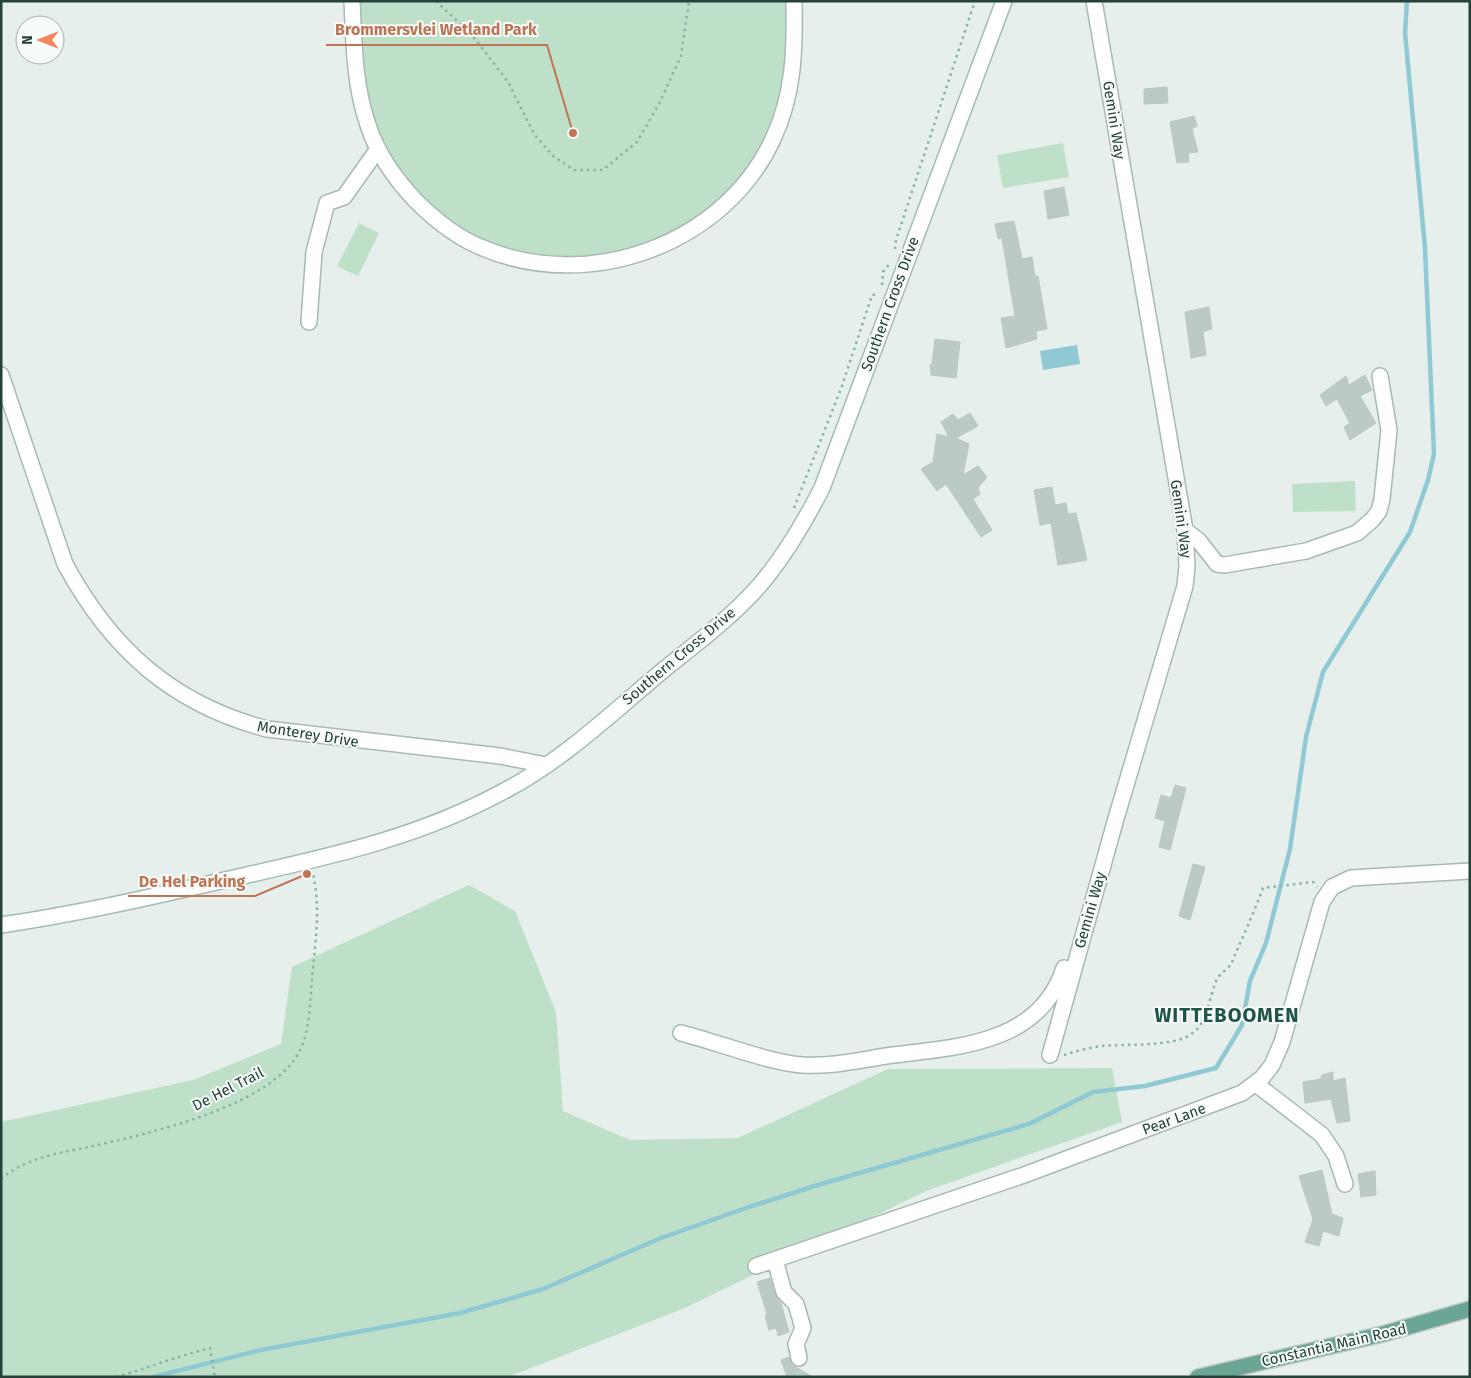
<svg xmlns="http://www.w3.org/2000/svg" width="1471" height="1378" viewBox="0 0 1471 1378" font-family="'Fira Sans',sans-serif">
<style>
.green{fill:#bfe0c8}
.water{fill:#8ec9d4}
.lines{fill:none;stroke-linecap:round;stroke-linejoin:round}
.stream{stroke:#8ec9d4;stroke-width:4.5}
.building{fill:#bbcac4;stroke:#b8c9c2}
.street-casing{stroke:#a8b8b2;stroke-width:18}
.secondary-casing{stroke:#a4bbb3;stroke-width:18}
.primary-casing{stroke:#c2cac8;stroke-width:18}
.path{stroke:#86b3a5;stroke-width:2.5;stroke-dasharray:2.5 4;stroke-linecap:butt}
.street{stroke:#fff;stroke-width:15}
.secondary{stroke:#fff;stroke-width:15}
.primary{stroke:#6aa596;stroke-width:15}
.labels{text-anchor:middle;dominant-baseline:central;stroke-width:4;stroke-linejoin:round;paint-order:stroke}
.street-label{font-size:15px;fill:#24423a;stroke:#f7fbf9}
.district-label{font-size:20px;font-weight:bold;letter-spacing:1px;fill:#1f5548;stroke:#f7fbf9}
.leader{fill:none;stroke:#c07456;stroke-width:2}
.callout-dot{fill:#c07456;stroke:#f7fbf9;stroke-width:2}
.callout-label{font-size:16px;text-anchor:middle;font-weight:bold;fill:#c07456;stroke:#f7fbf9;stroke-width:4;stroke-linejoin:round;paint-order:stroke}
</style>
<rect width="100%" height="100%" fill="#e6efeb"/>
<path class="green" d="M 352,1 L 794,1 L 785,112 L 729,201 L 627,259 L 510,257 L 436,220 L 368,126 Z
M 1063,143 L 1069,177 L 1003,188 L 997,155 Z
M 359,223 L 379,233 L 358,276 L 337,266 Z
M 1355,481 L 1356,511 L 1293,512 L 1292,484 Z
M 469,885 L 515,911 L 556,1012 L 563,1111 L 630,1140 L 738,1138 L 888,1069 L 1112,1068 L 1122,1122 L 926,1191 L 685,1308 L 508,1377 L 1,1377 L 1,1122 L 193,1080 L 281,1044 L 292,967 Z"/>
<path class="water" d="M 1077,345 L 1080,364 L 1043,370 L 1040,351 Z"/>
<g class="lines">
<path class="stream" d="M 153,1377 L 261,1350 L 460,1313 L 543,1289 L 661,1238 L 749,1207 L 818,1185 L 1029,1124 L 1093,1092 L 1145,1086 L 1216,1068 L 1242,1025 L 1250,981 L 1266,943 L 1290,849 L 1306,737 L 1323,672 L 1410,532 L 1428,480 L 1434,454 L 1425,248 L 1405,33 L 1407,1"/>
</g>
<path class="building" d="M 1167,87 L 1168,103 L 1144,104 L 1144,89 Z
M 1194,116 L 1197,126 L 1192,129 L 1198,152 L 1188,153 L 1189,162 L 1177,163 L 1170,122 Z
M 1064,187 L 1069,215 L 1048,219 L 1044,191 Z
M 1014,221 L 1022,259 L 1032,257 L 1035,276 L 1038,276 L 1047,329 L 1036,331 L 1037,339 L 1006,348 L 1001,318 L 1015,316 L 1002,238 L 998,239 L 995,224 Z
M 1209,307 L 1212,329 L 1203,332 L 1206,355 L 1191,358 L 1185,312 Z
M 935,339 L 960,342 L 956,378 L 931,375 L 930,364 L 932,364 Z
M 1365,375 L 1372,390 L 1360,396 L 1376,423 L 1350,440 L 1344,427 L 1350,423 L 1337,399 L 1326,406 L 1320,395 L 1346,376 L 1349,385 Z
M 970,413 L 978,426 L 956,438 L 969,444 L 963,475 L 978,466 L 987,477 L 978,488 L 980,494 L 973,499 L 992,530 L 981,537 L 946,484 L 937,491 L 921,469 L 933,462 L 937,434 L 949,437 L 941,422 L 953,414 L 958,420 Z
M 1052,487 L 1055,505 L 1066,503 L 1068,514 L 1076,513 L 1087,560 L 1058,565 L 1051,523 L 1040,525 L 1034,490 Z
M 1175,785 L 1186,788 L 1170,850 L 1159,847 L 1165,821 L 1155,818 L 1161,795 L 1171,798 Z
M 1193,864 L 1205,867 L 1190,920 L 1179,916 Z
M 1333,1072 L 1333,1081 L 1345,1078 L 1350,1121 L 1337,1123 L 1331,1099 L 1305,1103 L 1303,1082 L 1321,1079 L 1322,1075 Z
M 1322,1170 L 1332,1214 L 1343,1218 L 1339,1236 L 1323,1231 L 1319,1246 L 1305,1242 L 1313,1219 L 1299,1176 Z
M 1375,1171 L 1376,1195 L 1361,1197 L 1358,1174 Z
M 770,1278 L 775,1295 L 781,1303 L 789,1332 L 778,1336 L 776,1328 L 769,1330 L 765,1316 L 767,1314 L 757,1282 Z
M 789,1357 L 792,1365 L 813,1377 L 787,1377 L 781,1360 Z"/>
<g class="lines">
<g class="street-casing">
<path id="street" d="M 352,1 C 354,43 354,85 368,125 C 377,153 396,180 416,201 C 435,220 457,238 483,248 C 589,293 724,245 773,139 C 794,94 795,50 794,1
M 309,322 L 314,252 L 327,203 L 344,197 L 378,149
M 1,375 L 65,564 C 111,649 172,704 267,729 L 500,756 L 546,765
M 1185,530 L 1199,541 L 1217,564 L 1225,565 L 1306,551 L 1357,533 L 1373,519 L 1379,511 L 1382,499 L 1389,430 L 1380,376
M 681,1033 C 717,1042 767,1062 802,1065 C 833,1067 863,1059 893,1055 C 960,1047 1040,1043 1064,968
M 1050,1055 L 1115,822 L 1185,586 L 1187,567 L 1185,530 L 1094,1
M 1256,1084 L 1322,1135 L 1336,1156 L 1345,1184
M 775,1260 L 784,1292 L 796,1304 L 803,1328 L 796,1344 L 799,1358
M 756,1266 L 1024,1175 L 1242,1093 L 1262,1078 L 1272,1065 L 1282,1042 L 1322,902 L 1332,887 L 1351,878 L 1470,871"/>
</g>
<g class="secondary-casing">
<path id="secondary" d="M 1,925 C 77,914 151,897 225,880 C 323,858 417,839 506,790 C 563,760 612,713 661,672 C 694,645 731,618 759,586 C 785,556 804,523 822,488 L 1004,1"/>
</g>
<g class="primary-casing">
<path id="primary" d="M 1198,1377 L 1383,1334 L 1470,1309"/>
</g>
<path class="path" d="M 436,1 L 472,35 L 508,82 L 534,134 L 553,156 L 574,170 L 603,170 L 637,142 L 659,104 L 681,56 L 689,1
M 895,249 L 896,240 L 975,1
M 882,285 L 883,272 L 890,263
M 794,508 L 842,386 L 872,295 L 879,294
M 1064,1055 C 1076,1051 1089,1048 1101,1046 C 1125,1044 1150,1046 1174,1041 C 1210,1033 1205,1006 1217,979 C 1220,973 1229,969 1232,962 C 1242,938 1254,913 1263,888 L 1313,882 L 1317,887
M 1,1179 C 26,1158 58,1153 89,1147 C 146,1134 278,1106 302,1046 C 310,1025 310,1002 312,979 C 315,944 321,909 313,874
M 116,1377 C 148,1368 178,1356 210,1348 L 215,1377"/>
<use href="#street" class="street"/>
<use href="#secondary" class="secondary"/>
<use href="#primary" class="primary"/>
</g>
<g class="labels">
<g class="street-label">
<text transform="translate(1114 120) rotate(81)">Gemini Way</text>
<text transform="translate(890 304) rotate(-70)">Southern Cross Drive</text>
<text transform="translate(1181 519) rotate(82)">Gemini Way</text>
<text transform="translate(679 656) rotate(-40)">Southern Cross Drive</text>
<text transform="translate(308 734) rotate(9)">Monterey Drive</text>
<text transform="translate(1090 910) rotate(-74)">Gemini Way</text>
<text transform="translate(228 1089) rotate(-27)">De Hel Trail</text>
<text transform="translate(1174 1119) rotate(-20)">Pear Lane</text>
<text transform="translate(1334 1345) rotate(-13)">Constantia Main Road</text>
</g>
<g class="district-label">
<text x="1227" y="1015">WITTEBOOMEN</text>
</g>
</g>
<path class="leader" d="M573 133L547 45H326M307 874L255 896H128"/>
<g class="callout-dot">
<circle cx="573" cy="133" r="5"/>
<circle cx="307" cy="874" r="5"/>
</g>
<g class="callout-label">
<text x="436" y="35">Brommersvlei Wetland Park</text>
<text x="192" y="887">De Hel Parking</text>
</g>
<rect width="1471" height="1378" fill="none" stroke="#24423a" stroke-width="5"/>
<g transform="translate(40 40) rotate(270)"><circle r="24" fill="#f7fbf9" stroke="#a3b1ad"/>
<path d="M0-4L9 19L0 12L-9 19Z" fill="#f4845f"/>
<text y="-8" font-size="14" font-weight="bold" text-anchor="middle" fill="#24423a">N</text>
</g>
</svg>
